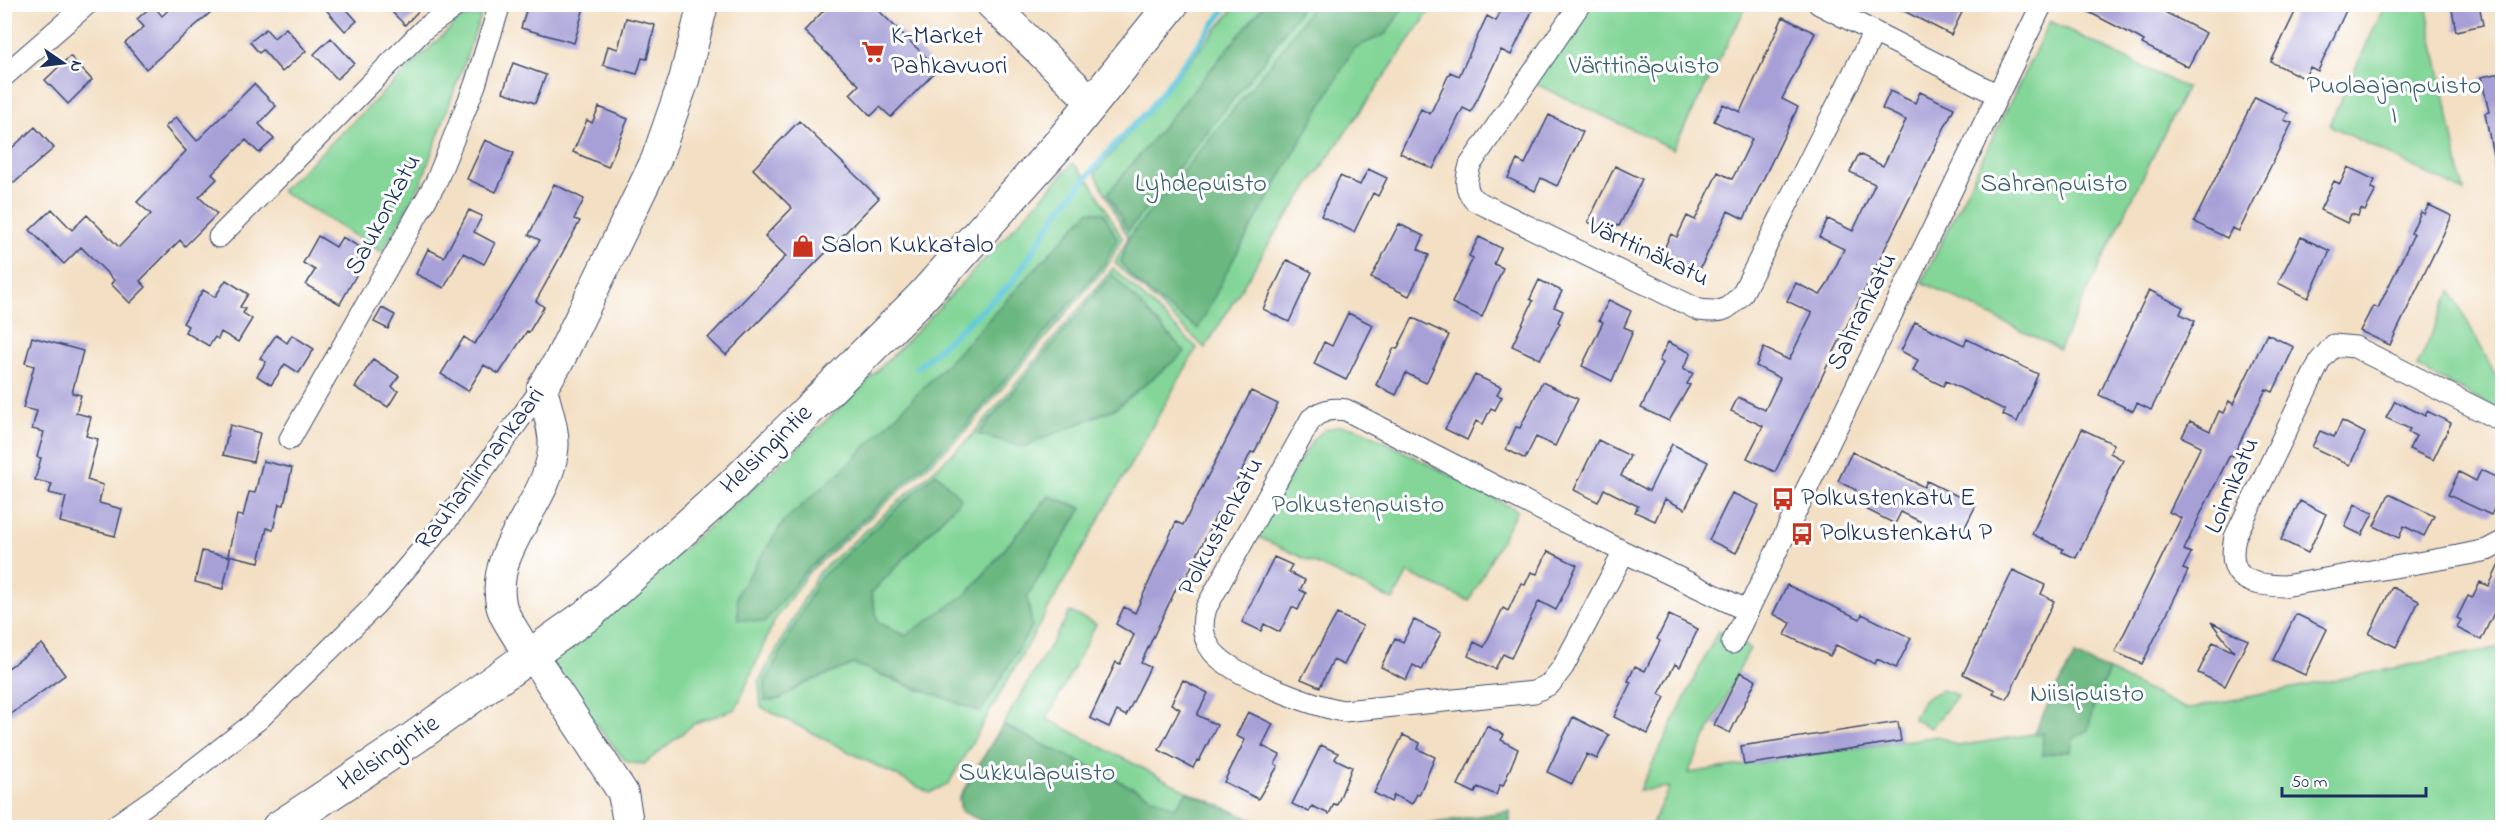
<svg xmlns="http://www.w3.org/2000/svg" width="2507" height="832" viewBox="0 0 2507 832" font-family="'Indie Flower',sans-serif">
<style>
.green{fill:#83d698;stroke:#4f827b;stroke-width:1.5;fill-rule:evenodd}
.forest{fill:#6ab780;stroke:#42736f;stroke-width:1.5}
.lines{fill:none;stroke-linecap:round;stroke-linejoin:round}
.stream{stroke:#60c8dc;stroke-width:6}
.building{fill:#a7a0d7}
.street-casing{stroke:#3b496d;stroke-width:23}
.secondary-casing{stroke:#3b496d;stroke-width:32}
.primary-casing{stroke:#3b496d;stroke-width:35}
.street{stroke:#fff;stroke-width:21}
.secondary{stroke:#fff;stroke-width:30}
.primary{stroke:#fff;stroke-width:33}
.labels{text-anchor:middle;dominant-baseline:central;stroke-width:6;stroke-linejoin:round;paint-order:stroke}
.poi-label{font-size:26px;fill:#1b2f5e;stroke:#fff;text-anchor:start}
.park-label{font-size:26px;fill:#3a616f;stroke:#fff}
.street-label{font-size:26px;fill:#1b2f5e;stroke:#fff}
</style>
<rect width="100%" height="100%" fill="#fff"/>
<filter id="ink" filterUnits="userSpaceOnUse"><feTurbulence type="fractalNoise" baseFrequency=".0167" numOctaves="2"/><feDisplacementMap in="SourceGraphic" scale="12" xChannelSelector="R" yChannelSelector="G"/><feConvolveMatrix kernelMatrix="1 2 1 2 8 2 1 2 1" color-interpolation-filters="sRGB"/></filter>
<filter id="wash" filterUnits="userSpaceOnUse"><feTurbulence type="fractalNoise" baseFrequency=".008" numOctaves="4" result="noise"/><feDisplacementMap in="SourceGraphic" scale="24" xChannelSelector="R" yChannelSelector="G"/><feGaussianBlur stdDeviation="1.35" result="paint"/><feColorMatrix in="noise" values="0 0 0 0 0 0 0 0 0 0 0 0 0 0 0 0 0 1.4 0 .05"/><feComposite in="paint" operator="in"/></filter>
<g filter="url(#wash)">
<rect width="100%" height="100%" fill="#f3dfc3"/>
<path class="green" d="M 1237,5 L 1434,5 L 1273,237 L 1205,348 L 1115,263 L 1128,238 L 1095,173 Z
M 1588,5 L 1747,5 L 1673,149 L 1534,83 Z
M 2385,5 L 2426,5 L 2464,192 L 2329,125 Z
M 481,16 L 421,183 L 382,252 L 281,191 L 461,18 Z
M 2050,21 L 2186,88 L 2059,349 L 1922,282 Z
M 1073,163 L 1092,184 L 1122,238 L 1109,263 L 964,433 L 808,573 L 774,621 L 736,709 L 695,723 L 644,764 L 630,763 L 624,759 L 546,663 C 656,573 766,481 867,381 C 938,311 1006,237 1073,163 Z
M 1113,268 L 1197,348 L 949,783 L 930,793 L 761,707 L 759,682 L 818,573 L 969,439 ZM 1185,352 L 1116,408 L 1069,427 ZM 936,473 L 961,499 L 871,593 L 878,622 L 906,636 L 968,593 L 1049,496 L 1082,508 L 1027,597 L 1032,627 L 920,691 L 854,664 L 803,684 L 780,699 L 765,700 Z
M 2451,291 L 2502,387 L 2502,411 L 2417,367 Z
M 1338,426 L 1353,427 L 1366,432 L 1517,510 L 1469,601 L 1408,573 L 1393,600 L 1254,535 L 1314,438 L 1325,430 Z
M 1070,612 L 1096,624 L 1047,719 L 1187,791 L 1269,827 L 995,827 L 961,811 L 959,798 Z
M 1718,631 L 1750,648 L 1688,773 L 1938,736 L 1959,746 L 2033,734 L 2075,655 L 2186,709 L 2502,647 L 2502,827 L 1650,828 L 1669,787 L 1639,791 Z
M 1941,690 L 1958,695 L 1931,728 L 1913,719 L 1923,700 Z"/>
<path class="forest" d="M 1264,5 L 1303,5 L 1269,54 L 1128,231 L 1108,193 Z
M 1313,5 L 1405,5 L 1386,34 L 1354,48 L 1233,260 L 1198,329 C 1170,309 1140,290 1121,262 L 1129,237 L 1281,51 Z
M 1089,211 L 1104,213 L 1117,239 L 1105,262 L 964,428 L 805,572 L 765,622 L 738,619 L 737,594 L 784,521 L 848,465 L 964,346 Z
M 1112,274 L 1185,352 L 1116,408 L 1023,447 L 978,434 Z
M 936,473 L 961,499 L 871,593 L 878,622 L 905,636 L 968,593 L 1049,496 L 1082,508 L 1027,597 L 1032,626 L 981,712 L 854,664 L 803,684 L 780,699 L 765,701 L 765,682 L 819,579 Z
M 2075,655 L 2109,671 L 2094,705 L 2088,730 L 2073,739 L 2071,751 L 2042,755 L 2043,733 L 2033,734 Z
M 1003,725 L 1175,808 L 1187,792 L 1269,827 L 995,827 L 961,811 L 959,798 Z
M 1510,811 L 1510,827 L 1409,827 Z"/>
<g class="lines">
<path class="stream" d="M 917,368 L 1011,284 L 1060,209 L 1116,143 L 1147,112 L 1229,4"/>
</g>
<g id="blocks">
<path class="building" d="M 175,4 L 220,4 L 146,69 L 125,43 L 144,27 L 137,19 L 153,5 L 162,16 Z
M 321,4 L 342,4 L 357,21 L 345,31 Z
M 384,4 L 425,4 L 405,25 Z
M 528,4 L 585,4 L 574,43 L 521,28 Z
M 830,4 L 872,4 L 938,69 L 891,117 L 880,107 L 871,116 L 850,94 L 859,85 L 804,31 Z
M 1504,4 L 1523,4 L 1533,9 L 1511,55 L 1501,50 L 1471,112 L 1463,108 L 1433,169 L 1400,153 L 1421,109 L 1430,114 L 1450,72 L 1459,76 L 1487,16 L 1496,21 Z
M 1890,4 L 1966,4 L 1951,35 Z
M 2073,4 L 2149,4 L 2206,33 L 2188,67 L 2142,44 L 2144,41 L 2139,38 Z
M 2299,4 L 2349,4 L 2318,71 L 2310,67 L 2304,78 L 2271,62 Z
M 2451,4 L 2479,4 L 2483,25 L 2456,31 Z
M 1783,17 L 1815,33 L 1782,99 L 1798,107 L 1744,219 L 1728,211 L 1697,275 L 1660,257 L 1671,234 L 1677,237 L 1687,216 L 1695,220 L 1718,172 L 1732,179 L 1739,166 L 1752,139 L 1714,121 L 1723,104 L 1740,112 Z
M 626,18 L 655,25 L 647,59 L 642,58 L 637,74 L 603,65 L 608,46 L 618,49 Z
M 286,28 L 306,51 L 282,72 L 263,50 L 259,53 L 250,42 L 266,29 L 274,38 Z
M 331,38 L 354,63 L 337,79 L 314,54 Z
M 70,56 L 92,80 L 68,104 L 45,80 Z
M 513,63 L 546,75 L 535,103 L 503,92 Z
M 2502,73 L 2502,165 L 2495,166 L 2485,113 L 2489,112 L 2481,77 Z
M 254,84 L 276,106 L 259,124 L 274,139 L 259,153 L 246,140 L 212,174 L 217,179 L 199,197 L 217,214 L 185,246 L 180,240 L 140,281 L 146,287 L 130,303 L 111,284 L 114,280 L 81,247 L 64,264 L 30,230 L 52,209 L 72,230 L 87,215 L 119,247 L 151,214 L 137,202 L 186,151 L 165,127 L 176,117 L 197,141 Z
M 1890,91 L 1915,103 L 1920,92 L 1954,108 L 1775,472 L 1747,458 L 1763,426 L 1731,411 L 1738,397 L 1765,410 L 1780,378 L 1756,366 L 1764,348 L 1789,360 L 1812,313 L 1787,301 L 1796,283 L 1820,295 L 1827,285 L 1844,249 L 1819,237 L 1828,219 L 1853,231 L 1875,184 L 1850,172 L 1859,154 L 1883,166 L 1906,120 L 1882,109 Z
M 2255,97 L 2288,113 L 2284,120 L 2292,123 L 2239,231 L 2232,228 L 2227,238 L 2194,222 Z
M 599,107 L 628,119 L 608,167 L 573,152 L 587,120 L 592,123 Z
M 1549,115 L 1583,132 L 1557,186 L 1541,178 L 1535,191 L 1508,178 L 1517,160 L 1525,164 Z
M 799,121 L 879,198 L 726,355 L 708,338 L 786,256 L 765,236 L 792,208 L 753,169 Z
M 35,127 L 54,148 L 14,183 L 4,172 L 4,155 Z
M 485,140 L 514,153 L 496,192 L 467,179 Z
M 1615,166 L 1642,179 L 1619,226 L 1614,224 L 1609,233 L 1588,222 Z
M 2348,167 L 2375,180 L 2371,188 L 2376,190 L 2365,211 L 2361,209 L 2358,216 L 2351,214 L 2347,223 L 2320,210 L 2334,181 L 2340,184 Z
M 1368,169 L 1387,178 L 1378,196 L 1373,193 L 1354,232 L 1321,216 L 1340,176 L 1360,185 Z
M 554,184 L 584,199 L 574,219 L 580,221 L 536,301 L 544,307 L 529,332 L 527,331 L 499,374 L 484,365 L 468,391 L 441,374 L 464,337 L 474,344 L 482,334 L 540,240 L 529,235 Z
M 2429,205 L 2452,216 L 2390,345 L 2360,331 L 2373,306 L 2378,308 L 2414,234 L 2411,233 L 2421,212 L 2424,214 Z
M 469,210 L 482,216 L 474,232 L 495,243 L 484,264 L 463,253 L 444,288 L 416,274 L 428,249 L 444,257 Z
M 1399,224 L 1424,236 L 1418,249 L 1429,255 L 1409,296 L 1371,278 Z
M 318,236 L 336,247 L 342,237 L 369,252 L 340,304 L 306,285 L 315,270 L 303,263 Z
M 1479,237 L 1501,248 L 1494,264 L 1503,268 L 1482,317 L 1452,303 L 1473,258 L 1469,256 Z
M 2301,237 L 2330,251 L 2308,298 L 2278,283 Z
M 1287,260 L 1312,272 L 1289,322 L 1263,309 Z
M 226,280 L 248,294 L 240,307 L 245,309 L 243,313 L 252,319 L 238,342 L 221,332 L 218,339 L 215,337 L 209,346 L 185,332 L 188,326 L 183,323 L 203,290 L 215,297 Z
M 1539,280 L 1562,291 L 1554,307 L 1563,311 L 1558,322 L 1560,323 L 1540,359 L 1512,346 L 1533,301 L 1530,299 Z
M 2149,290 L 2183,307 L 2180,314 L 2195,321 L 2151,410 L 2137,403 L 2133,411 L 2099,395 Z
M 1609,300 L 1631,311 L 1624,327 L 1633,331 L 1612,381 L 1582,366 L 1603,322 L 1599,320 Z
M 382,308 L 395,315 L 388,329 L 374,322 Z
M 1348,313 L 1373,325 L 1346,380 L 1314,364 L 1324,342 L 1332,346 Z
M 1413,318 L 1449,335 L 1426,383 L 1406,373 L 1396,395 L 1376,385 L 1394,348 L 1397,349 Z
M 1915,322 L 1964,345 L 1967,339 L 2038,374 L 2017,422 L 2003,415 L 2005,410 L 1946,381 L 1943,386 L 1913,371 L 1918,360 L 1901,351 Z
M 2267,334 L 2294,347 L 2273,392 L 2266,389 L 2233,456 L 2230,455 L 2199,517 L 2184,550 L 2191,553 L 2183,569 L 2188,571 L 2142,664 L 2115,652 L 2181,518 L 2169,512 L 2201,446 L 2182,437 L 2190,421 L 2210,431 L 2219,411 L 2223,413 L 2229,401 L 2233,404 Z
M 276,335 L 287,343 L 292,335 L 314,349 L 299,373 L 285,364 L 271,385 L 257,376 L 266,362 L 260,358 Z
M 32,337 L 83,351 L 72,393 L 81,395 L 76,413 L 91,417 L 86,436 L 98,439 L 87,480 L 103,485 L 99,503 L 122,509 L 115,536 L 60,522 L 66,497 L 49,493 L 52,484 L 35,480 L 41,458 L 37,457 L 44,432 L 32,429 L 37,411 L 23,408 L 34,366 L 25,363 Z
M 1668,342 L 1691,353 L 1683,369 L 1693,373 L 1687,384 L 1690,385 L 1669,421 L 1641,408 L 1663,363 L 1659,361 Z
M 373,359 L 399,376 L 392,387 L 398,391 L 388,407 L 355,387 Z
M 1475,375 L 1501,387 L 1497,395 L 1502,397 L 1495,410 L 1491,408 L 1483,424 L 1476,421 L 1467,440 L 1445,429 Z
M 1542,382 L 1578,399 L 1555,446 L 1536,437 L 1525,459 L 1506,449 L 1516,427 L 1520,428 Z
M 1251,391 L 1278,404 L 1254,453 L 1251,452 L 1220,515 L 1217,514 L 1185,580 L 1181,578 L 1141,663 L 1150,667 L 1126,716 L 1117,711 L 1109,727 L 1090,718 L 1116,662 L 1120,664 L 1134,635 L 1116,624 L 1124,607 L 1135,613 L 1176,522 L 1183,525 Z
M 2395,401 L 2425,416 L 2427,411 L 2451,423 L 2433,460 L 2409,449 L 2416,436 L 2408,432 L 2410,429 L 2386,418 Z
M 2342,421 L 2365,433 L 2350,465 L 2312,447 L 2320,431 L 2334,437 Z
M 230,425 L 260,433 L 253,462 L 223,455 Z
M 2082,429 L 2114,444 L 2110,453 L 2123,460 L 2076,558 L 2062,552 L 2063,549 L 2032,534 Z
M 1598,440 L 1630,456 L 1621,476 L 1649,491 L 1672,444 L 1708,462 L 1685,509 L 1665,499 L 1655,521 L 1635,512 L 1638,506 L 1604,489 L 1598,502 L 1574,490 Z
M 1852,452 L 1924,487 L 1927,481 L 1976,505 L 1961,535 L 1942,526 L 1940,531 L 1901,512 L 1895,524 L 1850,501 L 1856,490 L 1838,481 Z
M 263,461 L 292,468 L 284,505 L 279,504 L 273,530 L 267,528 L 259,562 L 228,555 L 237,515 L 243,516 L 249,492 L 255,493 Z
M 2481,470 L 2502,480 L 2502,490 L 2491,515 L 2448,495 L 2459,472 L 2476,481 Z
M 1732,493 L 1759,505 L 1736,553 L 1709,540 Z
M 2389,494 L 2434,516 L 2424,536 L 2404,526 L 2399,538 L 2374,526 Z
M 2300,501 L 2326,514 L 2308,553 L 2281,540 Z
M 2355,504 L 2373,513 L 2362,535 L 2345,527 Z
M 202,551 L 230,557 L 223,589 L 195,582 Z
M 1548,551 L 1577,565 L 1556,610 L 1539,601 L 1511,658 L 1503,654 L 1495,669 L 1468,656 L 1474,642 L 1484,647 L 1503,608 L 1508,611 L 1521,583 L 1525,585 L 1531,572 L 1537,574 Z
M 1274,557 L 1292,565 L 1288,572 L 1305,580 L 1300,590 L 1306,593 L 1298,610 L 1292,607 L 1280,632 L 1264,624 L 1261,631 L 1242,622 Z
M 2502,558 L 2502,596 L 2481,640 L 2457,628 L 2461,620 L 2457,618 L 2468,596 L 2472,598 L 2480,582 L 2489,586 Z
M 2013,570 L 2045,585 L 2041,594 L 2054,601 L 2007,699 L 1993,693 L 1995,690 L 1963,674 Z
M 1787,585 L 1860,619 L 1862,614 L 1911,638 L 1896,668 L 1877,659 L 1875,664 L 1836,645 L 1830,656 L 1785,635 L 1791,623 L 1773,614 Z
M 2392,587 L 2419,601 L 2396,647 L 2369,634 Z
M 1337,614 L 1363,626 L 1344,665 L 1333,660 L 1320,687 L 1301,679 Z
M 2296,614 L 2327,629 L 2305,675 L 2273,660 Z
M 1669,615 L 1698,629 L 1680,667 L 1675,664 L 1659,694 L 1665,697 L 1648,734 L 1614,717 L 1631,682 L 1628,681 L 1635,666 L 1645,671 L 1660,641 L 1657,639 Z
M 1414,620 L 1441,633 L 1422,670 L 1413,665 L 1406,680 L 1381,667 L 1395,638 L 1403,642 Z
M 2211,622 L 2248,640 L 2225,686 L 2198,673 L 2213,642 L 2234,652 Z
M 42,644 L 65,675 L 4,719 L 4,671 Z
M 1740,672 L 1756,680 L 1730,733 L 1714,725 Z
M 1183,680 L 1208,693 L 1197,715 L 1217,725 L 1199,761 L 1197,760 L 1193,768 L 1159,750 L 1180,709 L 1171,704 Z
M 1248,712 L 1273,724 L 1262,746 L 1280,755 L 1275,764 L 1278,766 L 1258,799 L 1224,782 L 1245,740 L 1236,736 Z
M 1573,717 L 1609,735 L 1597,759 L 1587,754 L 1572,784 L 1547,772 Z
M 1898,722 L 1901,741 L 1744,765 L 1741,746 Z
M 1487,726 L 1504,735 L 1501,740 L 1518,749 L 1503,786 L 1500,785 L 1496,795 L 1478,787 L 1475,793 L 1458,785 Z
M 1403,735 L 1420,743 L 1418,749 L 1435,757 L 1419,795 L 1417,794 L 1412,804 L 1394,795 L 1391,802 L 1374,793 Z
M 1321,745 L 1338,753 L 1335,759 L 1352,767 L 1337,805 L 1334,804 L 1329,814 L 1312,806 L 1309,812 L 1292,804 Z"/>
</g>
</g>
<g filter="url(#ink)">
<use href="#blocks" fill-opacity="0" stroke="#3b496d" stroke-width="1.5"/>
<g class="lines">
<g class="street-casing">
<path id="street" d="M 1580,4 L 1470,165 C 1466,180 1464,188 1474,200 L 1699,310 C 1722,313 1727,311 1742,294 L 1874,32
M 1819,4 L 1998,95
M 4,76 L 87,4
M 219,237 L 424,29 L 459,4
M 2502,421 L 2355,347 L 2334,345 L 2320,361 L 2235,537 C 2226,579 2248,585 2284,586 L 2458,556 L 2487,550 L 2502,542
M 290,439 L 436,182 L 475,85 L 500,4
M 1624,552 L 1563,667 L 1550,684 L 1534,692 L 1344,711 C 1313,706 1233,676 1213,652 C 1202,638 1201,624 1206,608 L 1311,419 C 1322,410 1332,408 1346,410 L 1624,552 L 1748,611
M 1732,643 L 2042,4
M 112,828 L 174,785 L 259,719 L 376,604 L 448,519 L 542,388"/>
</g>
<g class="secondary-casing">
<path id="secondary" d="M 991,4 L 1093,103
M 520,641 C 514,630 503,616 501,604 C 490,547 547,505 553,451 C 556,432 546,407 542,388 L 560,359 L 656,160 L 684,80 L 703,4
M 543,671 L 623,793 L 629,828"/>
</g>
<g class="primary-casing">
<path id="primary" d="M 278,828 L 414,738 L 590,613 L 732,486 L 921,298 L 1061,142 L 1172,4"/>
</g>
<use href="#street" class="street"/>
<use href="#secondary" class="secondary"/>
<use href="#primary" class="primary"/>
</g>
</g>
<defs>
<g id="supermarket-bare" transform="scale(1.8)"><path d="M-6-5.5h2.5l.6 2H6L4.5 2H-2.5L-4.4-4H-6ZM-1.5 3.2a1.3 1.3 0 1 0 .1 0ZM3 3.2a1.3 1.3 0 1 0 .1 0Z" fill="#c8321e" stroke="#fff" stroke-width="2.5" paint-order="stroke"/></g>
<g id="shop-bare" transform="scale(1.8)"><path d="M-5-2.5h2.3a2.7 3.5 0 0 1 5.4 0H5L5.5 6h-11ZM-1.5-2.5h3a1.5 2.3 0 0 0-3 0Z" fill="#c8321e" stroke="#fff" stroke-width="2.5" paint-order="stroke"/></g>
<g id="bus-bare" transform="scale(1.8)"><path d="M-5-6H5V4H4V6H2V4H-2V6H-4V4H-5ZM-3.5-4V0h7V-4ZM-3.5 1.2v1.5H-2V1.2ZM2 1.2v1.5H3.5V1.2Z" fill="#c8321e" stroke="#fff" stroke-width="2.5" paint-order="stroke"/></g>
</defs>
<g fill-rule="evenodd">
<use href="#supermarket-bare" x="873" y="52"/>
<use href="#shop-bare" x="803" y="246"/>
<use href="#bus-bare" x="1783" y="499"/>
<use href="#bus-bare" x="1802" y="534"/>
</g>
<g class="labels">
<g class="poi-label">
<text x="891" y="37">K-Market<tspan x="891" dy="30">Pahkavuori</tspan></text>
<text x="821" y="246">Salon Kukkatalo</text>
<text x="1801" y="499">Polkustenkatu E</text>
<text x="1820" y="534">Polkustenkatu P</text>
</g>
<g class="park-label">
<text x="1644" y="67">Värttinäpuisto</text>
<text x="2394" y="87">Puolaajanpuisto<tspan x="2394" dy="30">I</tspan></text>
<text x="1201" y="185">Lyhdepuisto</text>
<text x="2054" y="185">Sahranpuisto</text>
<text x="1358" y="506">Polkustenpuisto</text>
<text x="2087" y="695">Niisipuisto</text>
<text x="1037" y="774">Sukkulapuisto</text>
</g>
<g class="street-label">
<text transform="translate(384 215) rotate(-62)">Saukonkatu</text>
<text transform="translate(1648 253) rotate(25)">Värttinäkatu</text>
<text transform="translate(1863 312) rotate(-64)">Sahrankatu</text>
<text transform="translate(767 450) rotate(-44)">Helsingintie</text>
<text transform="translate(481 469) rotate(-53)">Rauhanlinnankaari</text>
<text transform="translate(2233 486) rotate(-67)">Loimikatu</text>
<text transform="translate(1222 527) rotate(-62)">Polkustenkatu</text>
<text transform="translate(389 754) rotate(-34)">Helsingintie</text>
</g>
</g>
<rect width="2507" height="832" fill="none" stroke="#fff" stroke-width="24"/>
<g transform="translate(63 63) rotate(104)" stroke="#ffffff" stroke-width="4.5" paint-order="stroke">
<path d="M0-4.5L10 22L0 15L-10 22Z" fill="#1b2f5e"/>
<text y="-9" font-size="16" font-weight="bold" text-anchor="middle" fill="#1b2f5e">N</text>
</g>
<path d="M2282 787v9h144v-9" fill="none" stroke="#1b2f5e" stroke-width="3"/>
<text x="2291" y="787" font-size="18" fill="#1b2f5e" stroke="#ffffff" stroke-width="4.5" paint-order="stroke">50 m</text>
</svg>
